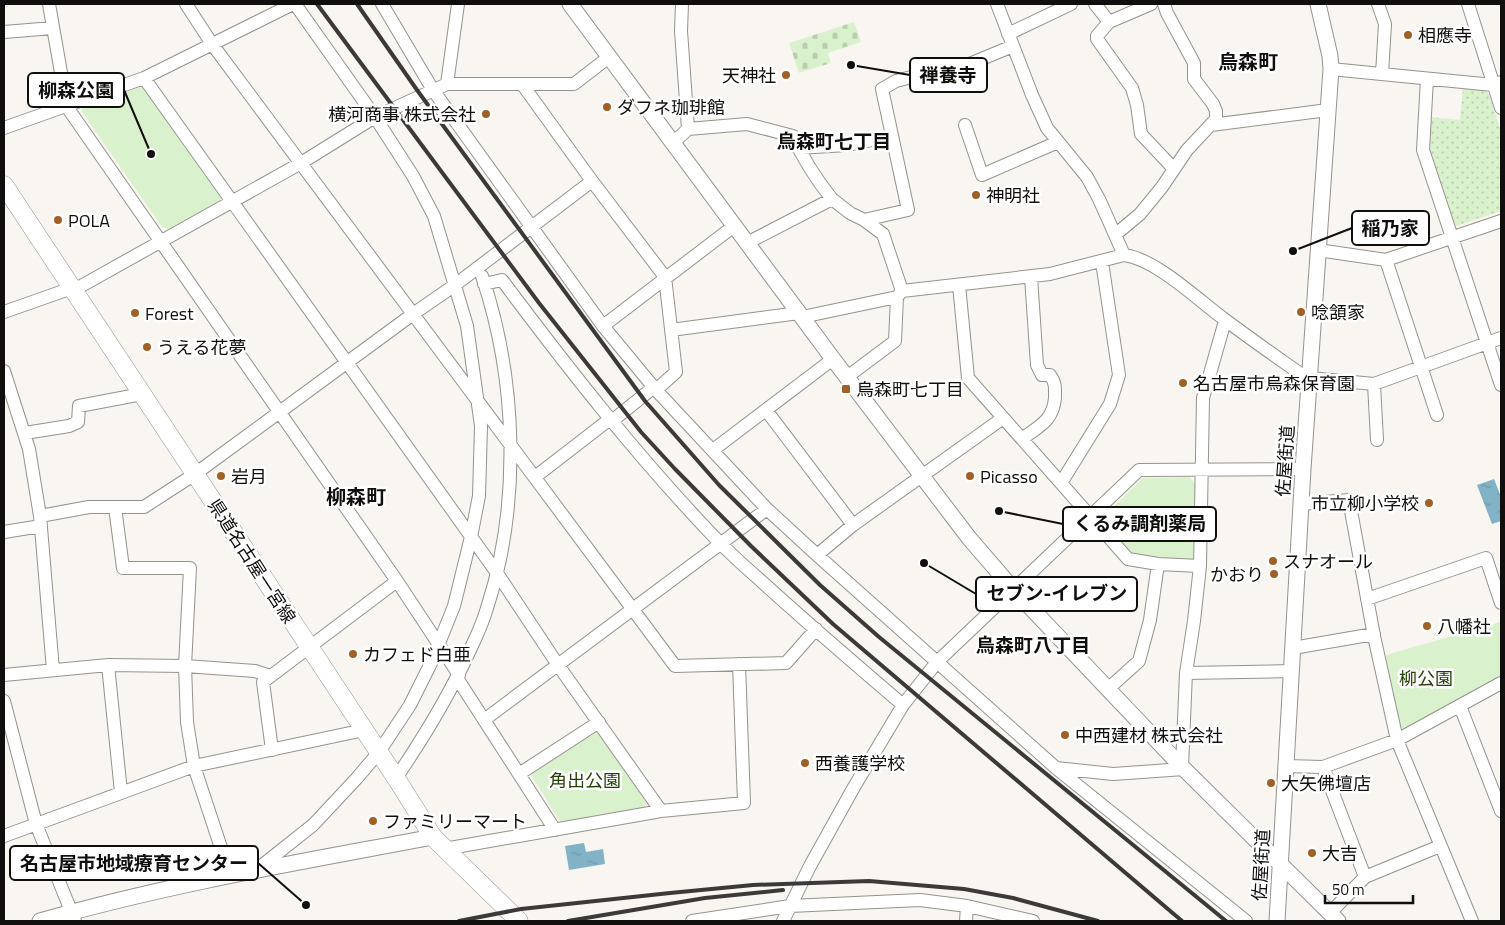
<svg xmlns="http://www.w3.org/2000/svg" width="1505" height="925" viewBox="0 0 1505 925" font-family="'Titillium Web','Noto Sans JP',sans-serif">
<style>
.grass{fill:url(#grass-dots)}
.cemetery{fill:url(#cemetery-stones)}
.green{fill:#daf1cd}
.water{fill:url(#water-ripples)}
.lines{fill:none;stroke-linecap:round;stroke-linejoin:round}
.minor-casing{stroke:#95928d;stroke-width:14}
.tertiary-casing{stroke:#95928d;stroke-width:17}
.secondary-casing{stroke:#95928d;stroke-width:19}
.minor{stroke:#fff;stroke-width:12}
.tertiary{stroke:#fff;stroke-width:15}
.secondary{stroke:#fff;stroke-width:18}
.rail{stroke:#3b3a38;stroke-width:4}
.poi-dot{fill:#9f6126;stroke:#fff;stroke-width:2}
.labels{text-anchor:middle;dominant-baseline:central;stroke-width:5;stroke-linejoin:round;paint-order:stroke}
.poi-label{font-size:18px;fill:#100f0e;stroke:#fff;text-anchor:start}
.street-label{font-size:18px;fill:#100f0e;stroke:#fff}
.park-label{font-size:18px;fill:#234108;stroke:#fff}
.neighbourhood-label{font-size:19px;font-weight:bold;fill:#100f0e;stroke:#fff}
.quarter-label{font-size:20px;font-weight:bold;fill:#100f0e;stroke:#fff}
.leader{fill:none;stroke:#100f0e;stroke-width:2}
.callout-dot{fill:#100f0e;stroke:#fff;stroke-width:2}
.callout{fill:#fff;stroke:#100f0e;stroke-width:2}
.callout-label{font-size:19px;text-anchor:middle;font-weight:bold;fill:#100f0e}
</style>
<defs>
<pattern id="grass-dots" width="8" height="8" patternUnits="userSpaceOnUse" patternTransform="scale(1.25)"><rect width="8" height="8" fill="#daf1cd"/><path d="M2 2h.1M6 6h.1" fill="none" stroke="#bacdaf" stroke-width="1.8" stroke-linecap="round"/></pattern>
<pattern id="cemetery-stones" width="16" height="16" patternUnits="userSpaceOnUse" patternTransform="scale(1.25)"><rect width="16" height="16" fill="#daf1cd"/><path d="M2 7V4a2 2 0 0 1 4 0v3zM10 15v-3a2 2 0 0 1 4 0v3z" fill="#bacdaf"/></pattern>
<pattern id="water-ripples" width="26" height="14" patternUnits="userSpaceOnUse" patternTransform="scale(1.25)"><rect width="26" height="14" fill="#81b2c6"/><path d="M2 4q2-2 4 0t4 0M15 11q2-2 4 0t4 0" fill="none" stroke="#6e98a9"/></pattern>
</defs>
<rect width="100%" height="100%" fill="#f9f6f1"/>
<path class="grass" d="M 1463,87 L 1484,89 L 1489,94 L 1501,132 L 1501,211 L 1457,226 L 1455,225 L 1429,152 L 1430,117 L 1460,120 Z"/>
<path class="cemetery" d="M 854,22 L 861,42 L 828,53 L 831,63 L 799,73 L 789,43 Z"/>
<path class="green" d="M 140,87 L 146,89 L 221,195 L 221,200 L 169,229 L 162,227 L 82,112 L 82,108 Z
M 1190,477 L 1195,485 L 1193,561 L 1133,554 L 1101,519 L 1143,478 Z
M 1500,622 L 1501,675 L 1404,729 L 1398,726 L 1386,655 Z
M 592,730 L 599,731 L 646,799 L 645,807 L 561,823 L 531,775 L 532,770 Z"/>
<path class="water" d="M 1494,479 L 1501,497 L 1501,521 L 1492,524 L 1477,485 Z
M 584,843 L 586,852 L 603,849 L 605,864 L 569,870 L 565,846 Z"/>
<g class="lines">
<g class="minor-casing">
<path id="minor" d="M 49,4 L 67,107 L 397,581 L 459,675
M 186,4 L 212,44 L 675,666 L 786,663 L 816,629
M 382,4 L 433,90 L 603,326 L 656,390 L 767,509 L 817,555 L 1056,768 L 1113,774 L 1184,769
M 997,4 L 1032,95 L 1047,128 L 1087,177 L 1099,199 L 1124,255 C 1156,259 1198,300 1224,319 C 1252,340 1281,360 1309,380
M 1095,4 L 1109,22 L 1097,36 L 1097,39 L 1132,88 L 1137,105 L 1141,134 L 1174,169
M 1378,4 L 1385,24 L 1382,74
M 1468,4 L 1501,108
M 1109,22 L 1151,4
M 4,32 L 53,28
M 1008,34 L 1071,4
M 1331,69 L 1493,85 L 1501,82
M 144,78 L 497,573 L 558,665 L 661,811
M 1427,79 L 1423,150 L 1501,385
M 447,84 L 458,4
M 522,84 L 592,181 L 665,277 L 676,372 L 656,390
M 965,125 L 982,175 L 1058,142
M 1211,125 L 1328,110
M 4,128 L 144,78 L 293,4
M 688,129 L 747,124 L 793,136 C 803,159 816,179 832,199
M 673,143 L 688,129 L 681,31 L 682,4
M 798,148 L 847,145 L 892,136
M 864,220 L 883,234 L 902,291
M 1116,234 L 1140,214 L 1162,187 L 1187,150 L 1216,119 L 1216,111 L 1213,104 L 1194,79 L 1194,63 L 1167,13 L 1164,4
M 747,243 L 832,199 L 850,213 L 864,220 L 908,210 L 882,89 L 896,81 L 915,76 L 950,72 L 1013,46
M 1318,250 L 1386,260 L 1501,221
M 1386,260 L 1437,415
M 484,284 L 502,280 C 570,371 640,460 719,542 C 732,555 746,568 760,580 C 807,623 855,664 903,705
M 959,285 L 968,378 L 1128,559 L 1158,564 L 1200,566
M 74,290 L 301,163 L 375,117 L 447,84 L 574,84 L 609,57
M 4,312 L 72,288
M 802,317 L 897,297 L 902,291 L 1050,274 L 1124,255
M 603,326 L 734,226
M 671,330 L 799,313
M 4,371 L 29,449 L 40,516 L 53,670
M 847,377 L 895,341 L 897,297
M 1310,378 L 1374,384 L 1501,338
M 1374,384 L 1377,440
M 766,410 L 853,525
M 612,421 L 654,387
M 25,433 L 69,426 L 78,422 L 79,406 L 142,394
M 1022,439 C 1039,426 1053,421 1055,398 C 1055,388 1056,383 1050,375 L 1042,375 L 1037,365 L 1031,277
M 713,450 L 833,359
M 535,477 L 610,419
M 1061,483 L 1110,404 L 1119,375 L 1102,262
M 1301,504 L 1349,500 L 1374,636 L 1397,740 L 1472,921
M 115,507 L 123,568 L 190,568 L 185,666 L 187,722 L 194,766 L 230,875
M 40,516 L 89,507 L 144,507 L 195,474 L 413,314 L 455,285 L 592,181
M 4,532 L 41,526
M 817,555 L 853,525 L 1003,418
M 1367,599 L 1486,558 L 1501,603
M 1293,648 L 1374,634
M 108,665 L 121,792
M 1186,673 L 1292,671
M 4,675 L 108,665 L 185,666 L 255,671 L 270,676
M 457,678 L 555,830
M 1109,688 L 1139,661 L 1150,620 L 1158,564
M 4,701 L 36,824 L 75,921
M 1460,706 L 1501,811
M 484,720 L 767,509
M 272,750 L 263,682 L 397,581
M 1285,766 L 1323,767 L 1397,740 L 1501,683
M 1182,767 L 1186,673 L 1194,621 L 1200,566 L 1203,398 L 1225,321
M 1323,767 L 1365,877
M 1056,768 L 1246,921
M 519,774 L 599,722
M 396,778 C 424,737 449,696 470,650 C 476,637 483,623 487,608 C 521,504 517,380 482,276
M 4,836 L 194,766 L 364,730
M 444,849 L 661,811 L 744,803 L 739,664
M 255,871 L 313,825 L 357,778 L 379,752 L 410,705 L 431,663 L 454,606 L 471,537 L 479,496 L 481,426 L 467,326 L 434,216 L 413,176 L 375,117 L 295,4
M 1330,913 L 1365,877 L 1440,846
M 692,921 L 790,906 L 920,900 L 967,906 L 1033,921
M 783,921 L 810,866 L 854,787 L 903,705 L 937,662 L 1139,470 L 1303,469
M 966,921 L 967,906"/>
</g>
<g class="tertiary-casing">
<path id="tertiary" d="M 570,4 L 833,359 L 969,538 L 1013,589 L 1182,767 L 1338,921
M 40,921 C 169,884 301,862 433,837
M 1277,921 L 1303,469 L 1331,69 L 1330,56 L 1318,4"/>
</g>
<g class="secondary-casing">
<path id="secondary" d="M 4,185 L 396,778 L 433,837 L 519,921"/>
</g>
<use href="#minor" class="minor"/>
<use href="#tertiary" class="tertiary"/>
<use href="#secondary" class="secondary"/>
<path class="rail" d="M 317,4 L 539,303 L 641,432 L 675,469 L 751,546 L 833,624 L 1182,921
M 357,4 L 417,90 L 645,401 L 719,485 L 820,585 L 879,637 L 1226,921
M 459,921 L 521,909 L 670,893 L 753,885 L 869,881 L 964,889 L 1013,898 L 1098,921
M 568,921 L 705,898 L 783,890"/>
</g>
<g class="poi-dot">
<circle cx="1408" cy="35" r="5"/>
<circle cx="786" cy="75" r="5"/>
<circle cx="607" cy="107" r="5"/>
<circle cx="486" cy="114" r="5"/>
<circle cx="976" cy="195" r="5"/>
<circle cx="58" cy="220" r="5"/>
<circle cx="1301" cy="312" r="5"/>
<circle cx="135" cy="313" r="5"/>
<circle cx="147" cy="347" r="5"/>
<circle cx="1183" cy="383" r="5"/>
<rect x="841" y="384" width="10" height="10" rx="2.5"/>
<circle cx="221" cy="476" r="5"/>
<circle cx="970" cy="476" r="5"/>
<circle cx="1429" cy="503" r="5"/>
<circle cx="1273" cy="561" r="5"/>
<circle cx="1274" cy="574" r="5"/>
<circle cx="1427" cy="626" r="5"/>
<circle cx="353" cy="654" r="5"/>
<circle cx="1065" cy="735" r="5"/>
<circle cx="805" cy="763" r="5"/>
<circle cx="1271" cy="783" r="5"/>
<circle cx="373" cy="821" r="5"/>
<circle cx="1312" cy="853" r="5"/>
</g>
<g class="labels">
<g class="poi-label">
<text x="1418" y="35">相應寺</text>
<text x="776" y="75" text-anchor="end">天神社</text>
<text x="617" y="107">ダフネ珈琲館</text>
<text x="476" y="114" text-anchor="end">横河商事 株式会社</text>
<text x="986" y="195">神明社</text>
<text x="68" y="220">POLA</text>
<text x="1311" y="312">唸頷家</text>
<text x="145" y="313">Forest</text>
<text x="157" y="347">うえる花夢</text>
<text x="1193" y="383">名古屋市烏森保育園</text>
<text x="856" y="389">烏森町七丁目</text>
<text x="231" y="476">岩月</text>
<text x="980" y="476">Picasso</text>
<text x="1419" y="503" text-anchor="end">市立柳小学校</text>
<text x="1283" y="561">スナオール</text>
<text x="1264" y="574" text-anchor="end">かおり</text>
<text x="1437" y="626">八幡社</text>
<text x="363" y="654">カフェド白亜</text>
<text x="1075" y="735">中西建材 株式会社</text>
<text x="815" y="763">西養護学校</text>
<text x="1281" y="783">大矢佛壇店</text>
<text x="383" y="821">ファミリーマート</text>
<text x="1322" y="853">大吉</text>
</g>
<g class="street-label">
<text transform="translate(1285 461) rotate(-86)">佐屋街道</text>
<text transform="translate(252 561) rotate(57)">県道名古屋一宮線</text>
<text transform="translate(1261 865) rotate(-87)">佐屋街道</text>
</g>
<g class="park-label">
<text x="1426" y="678">柳公園</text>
<text x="585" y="780">角出公園</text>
</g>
<g class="neighbourhood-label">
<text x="834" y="140">烏森町七丁目</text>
<text x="1033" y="644">烏森町八丁目</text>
</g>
<g class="quarter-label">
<text x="1248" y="61">烏森町</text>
<text x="356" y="496">柳森町</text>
</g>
</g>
<path class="leader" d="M851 65L910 75M151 154L124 90M1293 251L1352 228M999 511L1063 524M924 563L976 594M306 905L258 863"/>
<g class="callout-dot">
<circle cx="851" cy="65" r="5"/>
<circle cx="151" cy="154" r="5"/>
<circle cx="1293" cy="251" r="5"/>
<circle cx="999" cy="511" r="5"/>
<circle cx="924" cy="563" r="5"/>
<circle cx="306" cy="905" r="5"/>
</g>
<g class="callout">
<rect x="910" y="58" width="77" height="34" rx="5"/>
<rect x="28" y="73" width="96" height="34" rx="5"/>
<rect x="1352" y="211" width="77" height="34" rx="5"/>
<rect x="1063" y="507" width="153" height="34" rx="5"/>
<rect x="976" y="577" width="161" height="34" rx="5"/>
<rect x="10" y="846" width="248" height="34" rx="5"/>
</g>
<g class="callout-label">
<text x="948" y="82">禅養寺</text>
<text x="76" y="97">柳森公園</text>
<text x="1390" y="235">稲乃家</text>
<text x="1140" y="530">くるみ調剤薬局</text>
<text x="1057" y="600">セブン-イレブン</text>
<text x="134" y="870">名古屋市地域療育センター</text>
</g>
<rect width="1505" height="925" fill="none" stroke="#100f0e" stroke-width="10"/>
<path d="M1325 895v8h88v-8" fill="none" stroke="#100f0e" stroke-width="2.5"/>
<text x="1332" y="895" font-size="15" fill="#100f0e" stroke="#ffffff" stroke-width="4" paint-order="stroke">50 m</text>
</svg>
